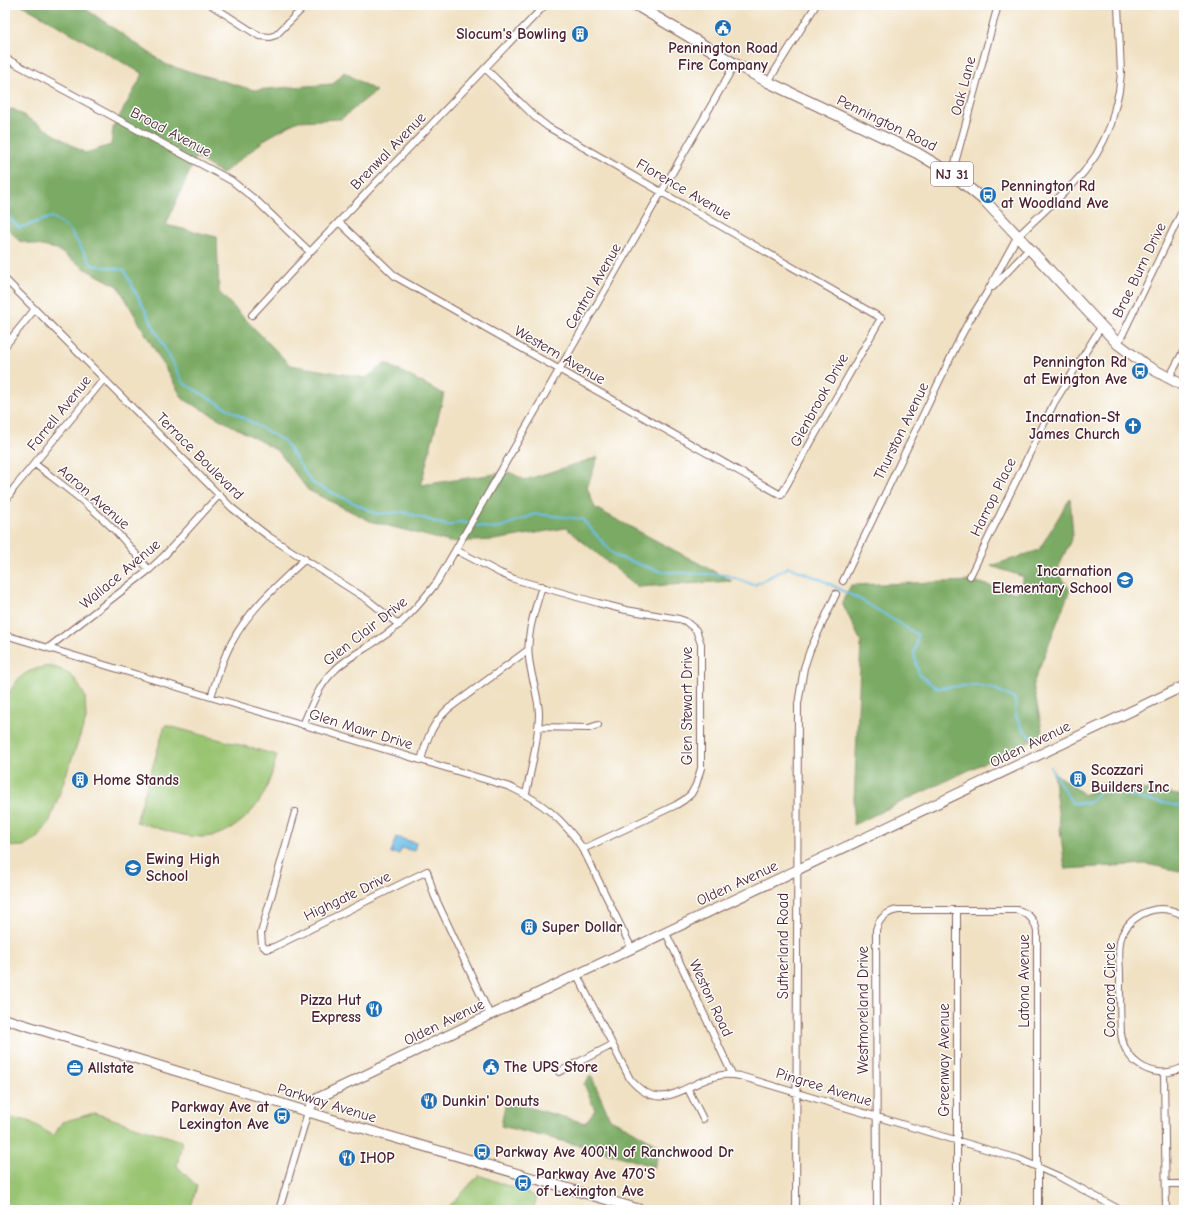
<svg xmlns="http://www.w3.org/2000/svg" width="1189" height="1215" viewBox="0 0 1189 1215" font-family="'Comic Neue',sans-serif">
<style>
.green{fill:#99c471;stroke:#72724e}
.forest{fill:#7aaa63;stroke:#626447}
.water{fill:#6dc0e9;stroke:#5c708a}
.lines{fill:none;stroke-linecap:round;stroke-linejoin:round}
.stream{stroke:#6dc0e9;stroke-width:2}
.minor-casing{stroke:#846360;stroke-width:8}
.secondary-casing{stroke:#846360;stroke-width:11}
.primary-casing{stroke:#846360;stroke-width:12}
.minor{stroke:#fff;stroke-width:6}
.secondary{stroke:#fff;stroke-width:9}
.primary{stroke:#fff;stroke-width:10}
.labels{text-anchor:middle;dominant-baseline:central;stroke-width:3;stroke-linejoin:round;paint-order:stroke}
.shield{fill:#fff;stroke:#80626b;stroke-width:1}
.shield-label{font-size:14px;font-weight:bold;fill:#4a1f2b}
.poi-label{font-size:15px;font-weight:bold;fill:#4a1f2b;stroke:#fff;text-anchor:start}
.street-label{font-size:15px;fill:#4a1f2b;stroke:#fff}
</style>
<rect width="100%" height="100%" fill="#fff"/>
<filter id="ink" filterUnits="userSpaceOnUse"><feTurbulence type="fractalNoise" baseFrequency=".025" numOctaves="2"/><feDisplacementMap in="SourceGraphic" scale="8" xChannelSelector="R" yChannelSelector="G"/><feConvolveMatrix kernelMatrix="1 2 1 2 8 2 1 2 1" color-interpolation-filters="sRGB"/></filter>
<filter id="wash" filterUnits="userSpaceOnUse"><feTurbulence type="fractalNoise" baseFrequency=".012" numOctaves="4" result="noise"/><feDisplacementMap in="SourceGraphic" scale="16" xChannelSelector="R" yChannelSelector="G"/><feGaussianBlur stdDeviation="0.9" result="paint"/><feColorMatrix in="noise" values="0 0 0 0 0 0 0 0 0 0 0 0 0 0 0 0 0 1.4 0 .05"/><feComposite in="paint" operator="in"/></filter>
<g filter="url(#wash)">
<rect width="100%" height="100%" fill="#f0e1c3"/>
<path class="green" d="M 51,666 L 67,672 L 75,679 L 85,696 L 86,719 L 49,823 L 36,839 L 29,843 L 23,846 L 5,847 L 5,704 C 14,679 23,669 51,666 Z
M 165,725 L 277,755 C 274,765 272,775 268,784 C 258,811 231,837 202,837 C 180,837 157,827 136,822 Z
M 94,1113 L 182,1141 L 177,1166 L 197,1186 L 190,1210 L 18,1210 L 5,1206 L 5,1119 L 27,1120 L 54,1136 L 62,1122 Z
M 479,1175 L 537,1197 L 533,1210 L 446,1210 Z"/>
<path class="forest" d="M 22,5 L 80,5 L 167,65 L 254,90 L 333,84 L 344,72 L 376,91 L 341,119 L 298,121 L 267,138 L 222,174 L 196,157 L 166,225 L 217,237 L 219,292 L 290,365 L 366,378 L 385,363 L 444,394 L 421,485 L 509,472 L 525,480 L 598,457 L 587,487 L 595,508 L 732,581 L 638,587 L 566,528 L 494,540 L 450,542 L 370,521 L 308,490 L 278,451 L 183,399 L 118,286 L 89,271 L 56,249 L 19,241 L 5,225 L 5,110 L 13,109 L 85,153 L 111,145 L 113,128 L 143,74 Z
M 1070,498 L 1073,535 L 1057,571 L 1070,590 L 1033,684 L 1043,735 L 853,825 L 861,642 L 842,602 L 851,585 L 973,581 L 1016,593 L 1024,577 L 991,566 L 1039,550 Z
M 1053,772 L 1085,795 L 1101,783 L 1184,796 L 1184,872 L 1146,864 L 1065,869 Z
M 591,1075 L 610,1119 L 629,1128 L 661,1147 L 654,1167 L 610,1153 L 501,1126 L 506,1101 L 585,1123 L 595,1110 L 584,1084 Z"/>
<path class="water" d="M 396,837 L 416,843 L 414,851 L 402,848 L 399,854 L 391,853 Z"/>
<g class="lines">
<path class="stream" d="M 5,213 L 19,228 L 52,217 L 69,229 L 92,265 L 124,270 L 183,383 L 284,441 L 312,483 L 377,514 L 404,512 L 448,526 L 460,522 L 495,529 L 536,514 L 582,519 L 615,556 L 662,572 L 726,575 L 754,585 L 789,567 L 820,579 L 863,601 L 918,635 L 914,654 L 919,675 L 937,688 L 975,685 L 993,688 L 1015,699 L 1016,716 L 1024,731 L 1036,741
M 1050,767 L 1072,803 L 1088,803 L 1104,788 L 1137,798 L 1184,807"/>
</g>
</g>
<g filter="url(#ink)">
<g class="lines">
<g class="minor-casing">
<path id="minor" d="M 211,5 L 259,36 L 270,37 L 276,35 L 306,5
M 5,58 L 232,181 L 258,202 L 310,252
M 768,82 L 816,5
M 952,174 L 998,5
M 339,222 L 396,277 L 781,495 L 881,318 L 548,127 L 535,117 L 485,68
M 5,279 L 232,508 L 268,536 L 368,600 L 399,625
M 993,287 L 1029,249
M 252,315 L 310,252 L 545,5
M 1118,344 L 1184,207
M 5,346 L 35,309
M 1169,378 L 1184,350
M 35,464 C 58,482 83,499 104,520 C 121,535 135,553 149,570
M 5,502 L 14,488 L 104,379
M 456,550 L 500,573 L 514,579 L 598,603 L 626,610 L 679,619 L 685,621 L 696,630 L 701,644 L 701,768 L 696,785 L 691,794 L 684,800 L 676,805 L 583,849
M 970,576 L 1054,403 L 1101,327
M 843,581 L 961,336 L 969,321 L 986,294 L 1017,237 L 1073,184 L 1084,172 L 1096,155 L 1104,140 L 1111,124 L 1119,91 L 1121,73 L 1118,5
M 5,635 L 510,787 C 542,802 563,819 583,849 L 632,949
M 48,648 L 149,570 L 164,556 L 219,495
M 211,697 C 217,679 222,659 232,642 C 249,609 278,585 305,559
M 303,725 C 311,707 317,689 331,674 C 344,659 362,651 378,640 C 402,625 420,604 437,582 L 735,64
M 538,727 L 589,728 L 598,725
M 421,760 C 427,739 431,725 448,709 L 528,650
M 526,794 C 531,769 539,738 539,713 C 538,694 531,677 529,658 C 526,634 535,610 542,586
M 295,812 L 261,933 L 262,945 L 266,949 L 274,947 L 427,871 L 434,895 L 490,1015
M 957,910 L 957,1210
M 1184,916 C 1173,909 1161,907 1149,911 C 1137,915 1127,924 1122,935 C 1117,947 1120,962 1120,975 C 1120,994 1120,1014 1121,1033 C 1124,1064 1156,1082 1184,1067
M 666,933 L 732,1074
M 577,975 L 630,1079 C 663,1118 686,1080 722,1075 C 728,1074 734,1075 740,1076 L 1019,1159 L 1060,1177 L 1120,1210
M 5,1028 L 8,1020
M 559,1072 L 612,1045
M 1164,1073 L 1166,1210
M 688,1089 L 703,1119
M 1166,1184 L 1184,1184
M 279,1210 L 308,1112
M 796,1210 L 798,704 L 804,668 L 810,650 L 836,594
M 877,1210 L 876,930 C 879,918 886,912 898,910 L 1017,910 C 1029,913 1035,920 1037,932 L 1037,1166
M 1038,1210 L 1038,1167"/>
</g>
<g class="secondary-casing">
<path id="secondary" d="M 5,1019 L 157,1065 L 344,1123 L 642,1210
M 308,1112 L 312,1104 L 318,1098 L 490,1015 L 530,997 L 1184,686"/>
</g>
<g class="primary-casing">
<path id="primary" d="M 636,5 L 735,64 L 768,82 L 917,153 L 952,174 L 986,202 L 1118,344 L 1147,366 L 1184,386"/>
</g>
<use href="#minor" class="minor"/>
<use href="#secondary" class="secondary"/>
<use href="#primary" class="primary"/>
</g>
</g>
<defs>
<g id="civic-disc" transform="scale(0.9)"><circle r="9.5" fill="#1f6fb2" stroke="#fff"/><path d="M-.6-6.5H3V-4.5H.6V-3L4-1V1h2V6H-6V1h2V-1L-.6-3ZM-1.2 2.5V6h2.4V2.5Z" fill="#fff"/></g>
<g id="building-disc" transform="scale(0.9)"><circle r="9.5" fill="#1f6fb2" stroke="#fff"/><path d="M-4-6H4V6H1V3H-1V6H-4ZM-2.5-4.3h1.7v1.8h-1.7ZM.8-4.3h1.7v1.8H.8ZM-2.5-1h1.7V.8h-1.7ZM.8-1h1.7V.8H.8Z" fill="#fff"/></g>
<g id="bus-disc" transform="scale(0.9)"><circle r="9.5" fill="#1f6fb2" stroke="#fff"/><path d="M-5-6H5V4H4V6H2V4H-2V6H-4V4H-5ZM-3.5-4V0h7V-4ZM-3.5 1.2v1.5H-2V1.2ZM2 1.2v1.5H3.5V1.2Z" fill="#fff"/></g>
<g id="church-disc" transform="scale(0.9)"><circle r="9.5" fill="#1f6fb2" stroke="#fff"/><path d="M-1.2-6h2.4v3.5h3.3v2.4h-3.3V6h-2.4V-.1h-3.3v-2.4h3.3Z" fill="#fff"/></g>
<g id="school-disc" transform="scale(0.9)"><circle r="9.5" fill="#1f6fb2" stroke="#fff"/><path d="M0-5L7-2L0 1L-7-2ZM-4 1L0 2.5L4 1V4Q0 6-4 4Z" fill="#fff"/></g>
<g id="restaurant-disc" transform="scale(0.9)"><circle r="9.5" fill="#1f6fb2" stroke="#fff"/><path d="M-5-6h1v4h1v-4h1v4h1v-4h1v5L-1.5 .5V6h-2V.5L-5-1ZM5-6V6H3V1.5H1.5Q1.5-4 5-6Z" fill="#fff"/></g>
<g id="office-disc" transform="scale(0.9)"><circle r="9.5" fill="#1f6fb2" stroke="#fff"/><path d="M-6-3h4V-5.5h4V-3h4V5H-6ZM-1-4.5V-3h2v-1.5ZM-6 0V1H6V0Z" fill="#fff"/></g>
</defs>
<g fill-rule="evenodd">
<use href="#civic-disc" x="723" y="28"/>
<use href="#building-disc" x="580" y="34"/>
<use href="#bus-disc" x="988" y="195"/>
<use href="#bus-disc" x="1140" y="371"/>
<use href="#church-disc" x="1133" y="426"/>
<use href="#school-disc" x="1125" y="580"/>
<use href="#building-disc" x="1078" y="779"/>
<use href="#building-disc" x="80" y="780"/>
<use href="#school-disc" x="133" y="868"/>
<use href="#building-disc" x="529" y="927"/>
<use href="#restaurant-disc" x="374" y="1009"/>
<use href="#civic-disc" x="491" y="1067"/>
<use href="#office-disc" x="75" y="1068"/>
<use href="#restaurant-disc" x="429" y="1101"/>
<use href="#bus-disc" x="282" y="1116"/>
<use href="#bus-disc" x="482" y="1152"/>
<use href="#restaurant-disc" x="347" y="1158"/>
<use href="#bus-disc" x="523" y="1183"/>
</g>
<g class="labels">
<rect class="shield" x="931" y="162" width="42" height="24" rx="3"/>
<g class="shield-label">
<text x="952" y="174">NJ 31</text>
</g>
<g class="poi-label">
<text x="567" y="34" text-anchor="end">Slocum's Bowling</text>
<text x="723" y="48" text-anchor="middle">Pennington Road<tspan x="723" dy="17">Fire Company</tspan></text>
<text x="1001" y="186">Pennington Rd<tspan x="1001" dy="17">at Woodland Ave</tspan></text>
<text x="1127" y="362" text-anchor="end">Pennington Rd<tspan x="1127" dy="17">at Ewington Ave</tspan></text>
<text x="1120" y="417" text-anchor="end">Incarnation-St<tspan x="1120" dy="17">James Church</tspan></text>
<text x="1112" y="571" text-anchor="end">Incarnation<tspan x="1112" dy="17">Elementary School</tspan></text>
<text x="1091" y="770">Scozzari<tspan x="1091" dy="17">Builders Inc</tspan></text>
<text x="93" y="780">Home Stands</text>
<text x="146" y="859">Ewing High<tspan x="146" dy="17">School</tspan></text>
<text x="542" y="927">Super Dollar</text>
<text x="361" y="1000" text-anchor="end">Pizza Hut<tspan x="361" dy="17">Express</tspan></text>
<text x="504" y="1067">The UPS Store</text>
<text x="88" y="1068">Allstate</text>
<text x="442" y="1101">Dunkin' Donuts</text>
<text x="269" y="1107" text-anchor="end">Parkway Ave at<tspan x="269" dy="17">Lexington Ave</tspan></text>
<text x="495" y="1152">Parkway Ave 400'N of Ranchwood Dr</text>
<text x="360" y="1158">IHOP</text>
<text x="536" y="1174">Parkway Ave 470'S<tspan x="536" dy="17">of Lexington Ave</tspan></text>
</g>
<g class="street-label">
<text transform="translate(963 86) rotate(-75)">Oak Lane</text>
<text transform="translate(887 123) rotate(26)">Pennington Road</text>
<text transform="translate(171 132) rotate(28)">Broad Avenue</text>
<text transform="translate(388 151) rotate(-46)">Brenwal Avenue</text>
<text transform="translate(684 189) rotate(30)">Florence Avenue</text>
<text transform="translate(1139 270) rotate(-64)">Brae Burn Drive</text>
<text transform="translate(593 286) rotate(-60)">Central Avenue</text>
<text transform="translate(560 355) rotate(30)">Western Avenue</text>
<text transform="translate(819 400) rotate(-61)">Glenbrook Drive</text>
<text transform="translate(59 413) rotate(-51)">Farrell Avenue</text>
<text transform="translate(901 431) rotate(-64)">Thurston Avenue</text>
<text transform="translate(200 456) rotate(45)">Terrace Boulevard</text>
<text transform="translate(94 497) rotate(41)">Aaron Avenue</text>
<text transform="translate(993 497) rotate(-64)">Harrop Place</text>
<text transform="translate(120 574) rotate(-40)">Wallace Avenue</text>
<text transform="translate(365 631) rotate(-38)">Glen Clair Drive</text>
<text transform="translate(687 706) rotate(-90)">Glen Stewart Drive</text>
<text transform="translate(361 729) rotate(17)">Glen Mawr Drive</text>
<text transform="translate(1030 744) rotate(-26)">Olden Avenue</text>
<text transform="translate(737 883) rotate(-25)">Olden Avenue</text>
<text transform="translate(347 896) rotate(-26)">Highgate Drive</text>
<text transform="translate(783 946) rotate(-90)">Sutherland Road</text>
<text transform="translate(1024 981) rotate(-90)">Latona Avenue</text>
<text transform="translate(1110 990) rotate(-90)">Concord Circle</text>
<text transform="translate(711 998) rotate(65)">Weston Road</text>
<text transform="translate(863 1010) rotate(-90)">Westmoreland Drive</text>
<text transform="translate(444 1022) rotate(-26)">Olden Avenue</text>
<text transform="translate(944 1060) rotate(-90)">Greenway Avenue</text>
<text transform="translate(824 1087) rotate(17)">Pingree Avenue</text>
<text transform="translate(327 1103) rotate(17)">Parkway Avenue</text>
</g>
</g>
<rect width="1189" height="1215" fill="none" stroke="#fff" stroke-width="20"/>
</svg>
